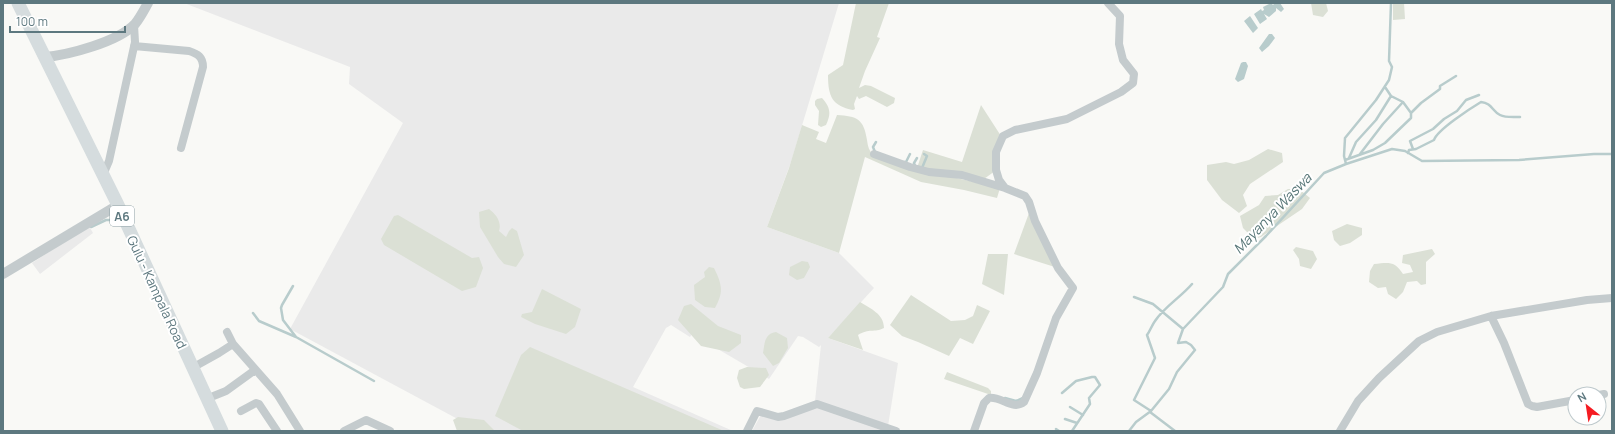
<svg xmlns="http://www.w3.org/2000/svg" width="1615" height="434" viewBox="0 0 1615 434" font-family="Manrope,sans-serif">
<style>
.built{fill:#eaeaea}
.green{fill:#dbe0d5}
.water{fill:#b8cccc}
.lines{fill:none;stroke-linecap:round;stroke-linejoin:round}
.stream{stroke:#b8cccc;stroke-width:2.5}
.minor{stroke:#c4cbcd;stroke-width:8}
.tertiary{stroke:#c4cbcd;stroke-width:10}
.primary{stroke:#d5dcde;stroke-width:13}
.labels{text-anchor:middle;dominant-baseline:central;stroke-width:4;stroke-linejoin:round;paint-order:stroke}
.shield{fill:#fff;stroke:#8ea0a5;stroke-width:1}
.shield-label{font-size:12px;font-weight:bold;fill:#5d787f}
.street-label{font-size:13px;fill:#5d787f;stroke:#fff}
.water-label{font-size:14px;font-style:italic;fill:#577677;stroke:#fff}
</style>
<rect width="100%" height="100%" fill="#f9f9f6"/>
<path class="built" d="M 184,3 L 839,3 L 791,162 L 767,227 L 839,253 L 874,288 L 828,338 L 898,363 L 888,426 L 815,401 L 821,345 L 819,347 L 803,337 L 798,336 L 769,379 L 692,334 L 690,337 L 671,325 L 666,328 L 633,387 L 733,431 L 480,431 L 290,329 L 403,123 L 349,84 L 350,67 Z
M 89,226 L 93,233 L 40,274 L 32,263 Z
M 814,406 L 891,431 L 752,431 L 761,415 L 775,418 Z"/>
<path class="green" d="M 856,3 L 889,3 L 877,37 L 880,38 L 865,71 L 859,88 L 865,85 L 871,86 L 895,98 L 894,103 L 887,107 L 866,96 L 859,99 L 857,96 L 854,104 L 855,109 L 853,110 C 832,106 828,96 828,75 L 843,65 Z
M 1311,3 L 1326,3 L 1328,11 L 1323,17 L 1313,15 Z
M 1393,3 L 1404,3 L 1405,19 L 1393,20 Z
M 822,98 C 831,108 831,114 826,125 L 821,127 L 818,125 L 819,111 L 815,105 L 815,101 L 817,99 Z
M 981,105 L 1001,136 L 995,171 L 984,179 L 917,168 L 923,150 L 962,162 Z
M 837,115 C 857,116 864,119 867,140 C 868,147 869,151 874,155 L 948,176 L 1000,188 L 997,198 L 964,190 L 921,182 L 865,157 L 839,253 L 767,227 L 789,168 L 802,125 L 819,132 L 816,139 L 826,143 Z
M 1268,149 L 1282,153 L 1283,162 L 1250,184 L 1243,195 L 1247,206 L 1239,213 L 1222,200 L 1207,180 L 1207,165 L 1226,162 L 1234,164 L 1249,160 Z
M 1288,189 L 1299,189 L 1310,198 L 1302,209 L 1261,237 L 1254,239 L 1243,228 L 1240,216 L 1259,205 L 1265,196 L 1278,195 Z
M 489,209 C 496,214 502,222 499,231 L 506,237 L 509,231 L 512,228 L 517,231 L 524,255 L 516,267 L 504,264 L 498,257 L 480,227 L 479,212 Z
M 1029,213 L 1058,268 L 1014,254 Z
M 398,215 L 472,258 L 479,257 L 483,268 L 476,287 L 462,291 L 384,245 L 381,239 L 394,216 Z
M 1347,224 L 1362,228 L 1362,235 L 1350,243 L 1340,246 L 1334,240 L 1332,231 Z
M 1296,247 L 1313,251 L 1317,259 L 1311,269 L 1300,266 L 1299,259 L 1293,250 Z
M 1432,249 L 1435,254 L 1426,262 L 1426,284 L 1421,285 L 1417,281 L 1407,282 L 1403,292 L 1396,299 L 1388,294 L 1386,287 L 1378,288 L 1369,282 L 1370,271 L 1374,264 C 1388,263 1394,260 1403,274 L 1413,272 L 1410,265 L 1402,263 L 1403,255 Z
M 988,254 L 1008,254 L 1004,295 L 982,284 Z
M 802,261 L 808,262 L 810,267 L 804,278 L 797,280 L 789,275 L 790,267 Z
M 709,267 L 714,268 C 722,284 724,292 715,308 L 705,307 L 695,300 L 694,285 L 705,277 L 704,272 Z
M 542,289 L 581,309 L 575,327 L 566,334 L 535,324 L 521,317 L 522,314 L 532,312 Z
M 911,295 L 951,321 L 965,320 L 973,316 L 977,305 L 990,311 L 973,344 L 960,338 L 949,356 L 918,342 L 902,336 L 890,325 Z
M 860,302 C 871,309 884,314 884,328 C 874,333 869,328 858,335 L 863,350 L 828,338 Z
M 691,304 L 718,326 L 741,335 L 741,343 L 729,352 L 701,346 L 678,320 L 684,306 Z
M 776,332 L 787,338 L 788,348 L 779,363 L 773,366 L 763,353 C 765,343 764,334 776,332 Z
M 530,347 L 724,431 L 523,431 L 495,416 L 521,355 Z
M 747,367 L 766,368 L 769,375 L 760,387 L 744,389 L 740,387 L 737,378 L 739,370 Z
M 947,372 L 988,388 L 991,391 L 991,395 L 944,379 Z
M 458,417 L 484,420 L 495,431 L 457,431 L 453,420 Z"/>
<path class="water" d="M 1271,3 L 1273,5 L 1275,3 L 1280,3 L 1284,9 L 1281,12 L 1276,8 L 1276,11 L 1269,17 L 1264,14 L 1267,19 L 1260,24 L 1254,14 L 1261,9 L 1262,11 L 1264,10 L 1263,7 Z
M 1250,16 L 1258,28 L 1253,33 L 1244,21 Z
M 1269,34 L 1272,34 L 1275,38 L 1269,46 L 1262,52 L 1259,48 Z
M 1243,62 L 1246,62 L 1248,66 L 1244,79 L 1238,82 L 1235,79 L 1241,63 Z"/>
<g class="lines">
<path class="stream" d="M 1385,87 L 1391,96 L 1403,102 L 1411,113
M 1413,149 L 1410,141 L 1433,129 L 1444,119 L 1457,111 L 1466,100 L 1479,95
M 875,152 L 873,147 L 876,142
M 1408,153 L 1409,150 L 1416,149 L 1434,140 C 1437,130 1471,108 1481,102 C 1492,103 1492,111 1500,115 C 1506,118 1513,117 1520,117
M 1360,154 L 1383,124 L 1403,102
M 1349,158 L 1356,142 L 1376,120 L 1391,96
M 1345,160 L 1373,150 L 1385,143 L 1411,118 L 1411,113 L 1421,103 L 1440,89 L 1440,86 L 1456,76
M 904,162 L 906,162 L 910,154
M 1346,164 L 1344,156 L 1345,138 L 1376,100 L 1389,80 L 1392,67 L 1389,61 L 1391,3
M 915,166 L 914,163 L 917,158
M 922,168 L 927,156 L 924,154
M 91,227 L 106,220 L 112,220
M 293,286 L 282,305 L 281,308 L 283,320 L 296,337 L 374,381
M 1134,297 L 1153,304 L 1183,329
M 253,313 L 259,321 L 296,337
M 1062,393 L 1076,381 L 1092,377 L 1095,377 L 1100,385 L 1089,398 L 1090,404 L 1072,431
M 1005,398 L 1016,401 L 1023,398
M 1070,407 L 1083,415
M 1151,411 L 1134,400 L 1155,358 L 1147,335 C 1150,331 1152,325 1155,321 C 1164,307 1181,297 1192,284
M 1150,412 L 1175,431
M 1065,419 L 1077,423
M 1056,429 L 1059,431
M 1129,431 L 1136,422 L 1151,411 L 1169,389 L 1177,372 L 1195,350 L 1191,345 L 1186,342 L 1178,343 L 1183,329 L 1223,287 L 1228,274 L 1266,236 L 1324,173 L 1346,164 L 1392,149 L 1405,151 L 1422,161 L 1519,160 L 1594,154 L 1612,154"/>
<path class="minor" d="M 134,46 L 189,51 C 198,54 203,57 203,67 L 181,148
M 874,154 L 910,167 L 929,172 L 962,175 L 1005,188
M 103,175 L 109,161 L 135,42 L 134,25
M 1491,316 L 1504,343 L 1528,404 L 1532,406 L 1537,407 L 1575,400
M 227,332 L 233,344 L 277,394 L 300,431
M 192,368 L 219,353 L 233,344
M 1599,395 L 1604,394
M 206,399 L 226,391 L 255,370
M 241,411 L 256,403 L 259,404 L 277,431
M 344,431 L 366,420 L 390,431
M 747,431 L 757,411 L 778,417 L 784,416 L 817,404 L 896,431
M 974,431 L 984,403 L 989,398 C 1001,396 1013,411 1024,402 L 1037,373 L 1056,318 L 1073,288 L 1058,268 L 1035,221 L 1029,202 L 1025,196 L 1005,188 L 999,180 L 996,170 L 996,152 L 1003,136 L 1015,130 L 1067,119 L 1121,92 L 1133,83 L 1134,74 L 1123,60 L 1119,44 L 1120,16 L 1108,3
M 1340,431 L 1358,401 L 1379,378 L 1419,341 L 1437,332 L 1491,316 L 1587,300 L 1612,298"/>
<path class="tertiary" d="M 45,57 C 68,55 118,42 135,24 C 140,18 144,10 148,3
M 3,274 L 118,205"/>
<path class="primary" d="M 18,3 L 118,205 L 222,431"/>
</g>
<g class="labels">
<rect class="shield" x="110" y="206" width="24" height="20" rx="3"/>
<g class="shield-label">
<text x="122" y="216">A6</text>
</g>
<g class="street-label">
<text transform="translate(157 292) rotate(65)">Gulu - Kampala Road</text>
</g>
<g class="water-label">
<text transform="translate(1272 213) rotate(-46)">Mayanya Waswa</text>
</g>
</g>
<rect width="1615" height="434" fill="none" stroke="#5d787f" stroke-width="8"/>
<g transform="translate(1587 406) rotate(330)"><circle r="19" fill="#ffffff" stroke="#bec9cc"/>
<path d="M0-3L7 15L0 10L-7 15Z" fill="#f51b22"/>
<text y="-6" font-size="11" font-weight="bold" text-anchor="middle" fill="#5d787f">N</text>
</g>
<path d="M10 26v6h115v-6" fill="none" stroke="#5d787f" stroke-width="2"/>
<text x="16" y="26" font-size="12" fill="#5d787f" stroke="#ffffff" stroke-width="3" paint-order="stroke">100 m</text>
</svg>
